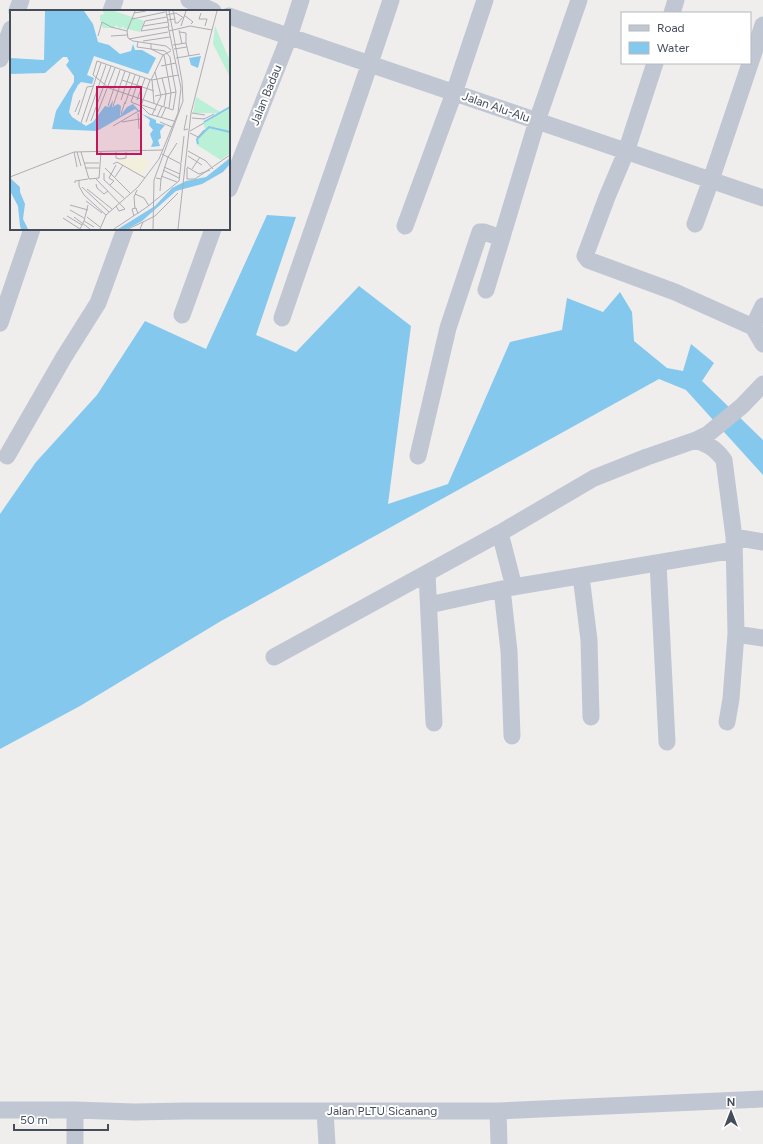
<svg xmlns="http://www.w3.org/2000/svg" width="763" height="1144" viewBox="0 0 763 1144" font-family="Figtree,sans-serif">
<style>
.water{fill:#84c8ee}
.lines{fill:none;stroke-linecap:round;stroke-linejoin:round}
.minor{stroke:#c0c7d3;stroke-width:17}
.labels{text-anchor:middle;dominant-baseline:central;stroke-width:4;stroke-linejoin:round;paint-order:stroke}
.street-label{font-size:12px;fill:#454d5b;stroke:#fff}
.inset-river{fill:none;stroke:#84c8ee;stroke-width:2}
.inset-road{fill:none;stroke:#acadb3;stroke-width:1}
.view{fill:#c2185b;fill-opacity:0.15;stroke:#c2185b;stroke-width:2}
.inset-edge{fill:none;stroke:#454d5b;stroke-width:2}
</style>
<rect width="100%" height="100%" fill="#f0eded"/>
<path class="water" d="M 267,215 L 296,217 L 256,335 L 296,352 L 359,286 L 411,326 L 388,504 L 448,484 L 510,342 L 562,330 L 567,298 L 603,312 L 620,292 L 632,312 L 634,341 L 667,368 L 683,371 L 691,344 L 714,363 L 702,381 L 763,440 L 763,475 L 686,390 L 659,379 L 221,621 L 80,706 L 0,749 L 0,514 L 36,462 L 97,395 L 145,321 L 206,349 Z"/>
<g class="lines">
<path class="minor" d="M 189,0 L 213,11
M 17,11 L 21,0
M 111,11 L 115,0
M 672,13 L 676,0
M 229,16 L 763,198
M 0,59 L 11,29
M 655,63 L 626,152 L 607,197 L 585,256 L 588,260 L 675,292 L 753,327
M 229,189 L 289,37 L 301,0
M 695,224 L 711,180 L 763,25
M 405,226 L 454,93 L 485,0
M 486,290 L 537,121 L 579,0
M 763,306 L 753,327 L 763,344
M 182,315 L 213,229
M 282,318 C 318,212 356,107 391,0
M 0,323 L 32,229
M 696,440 C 710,446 715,448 724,460 L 734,537 L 736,634 L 731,699 L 727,722
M 7,456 L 64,357 L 98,303 L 125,229
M 418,456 L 448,328 L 480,232 L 484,232 L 501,238
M 500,533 L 514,587
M 734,537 L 763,542
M 658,563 L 667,742
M 427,573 L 434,723
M 581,576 L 589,640 L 591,717
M 502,589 L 509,651 L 512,736
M 429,605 L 502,589 L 734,550
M 736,634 L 763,638
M 274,657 L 500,533 L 594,478 L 647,457 L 696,440 L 708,434 L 742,406 L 763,384
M 0,1110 L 75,1110 L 134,1112 L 186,1111 L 498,1111 L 763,1099
M 75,1110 L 75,1144
M 325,1111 L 327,1144
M 498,1111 L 499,1144"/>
</g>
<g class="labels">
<g class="street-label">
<text transform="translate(266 95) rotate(-68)">Jalan Badau</text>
<text transform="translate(496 107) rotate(19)">Jalan Alu-Alu</text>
<text x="382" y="1111">Jalan PLTU Sicanang</text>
</g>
</g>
<g transform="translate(10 10)">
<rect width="220" height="220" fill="#f0eded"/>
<path d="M 93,1 L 104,1 L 134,11 L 130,22 L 113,18 L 114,15 L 110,19 L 106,15 L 104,18 L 93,18 L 90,10 L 90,5 L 94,4 ZM 205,16 L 220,51 L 220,67 L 203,34 ZM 186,87 L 210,102 L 220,96 L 220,143 L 211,150 L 187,135 L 186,130 L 195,119 L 193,112 L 208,103 L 183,103 Z" fill="#b9f0d6"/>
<path d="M 132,147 L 141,153 L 131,165 L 109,153 L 110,149 Z" fill="#f2efdc"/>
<path d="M 35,1 L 74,1 L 83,14 L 88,32 L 99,35 L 110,44 L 121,41 L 123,34 L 125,40 L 132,40 L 146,48 L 138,64 L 84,46 L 77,65 L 84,68 L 82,74 L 71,72 L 68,75 L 63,84 L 59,102 L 62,107 L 76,116 L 83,112 L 95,96 L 99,97 L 103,90 L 102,97 L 108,94 L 111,96 L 110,106 L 117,97 L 123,94 L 132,104 L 146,110 L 146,113 L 155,115 L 150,121 L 151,128 L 148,130 L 150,136 L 141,137 L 143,132 L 140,124 L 143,120 L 139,115 L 140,110 L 125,99 L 87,121 L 42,119 L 46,101 L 64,72 L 64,66 L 56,55 L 59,51 L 57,47 L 53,47 L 35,63 L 0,64 L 0,48 L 34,50 ZM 191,46 L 188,58 L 181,55 L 179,48 ZM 220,148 L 220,154 L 213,162 L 192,174 L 166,181 L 132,211 L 117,219 L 108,219 L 145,196 L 162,178 L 176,171 L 196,167 ZM 0,168 L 10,177 L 10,182 L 15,194 L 13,209 L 18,219 L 11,219 L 10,216 L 8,196 L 0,181 Z" fill="#84c8ee"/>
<path class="inset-river" d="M 194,112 L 220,97M 188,134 L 187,129 L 199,117 L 220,122"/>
<path class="inset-road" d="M 125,1 L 117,21 L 118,28 L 123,31 L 156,36 L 161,40M 156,1 L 159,17M 124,3 L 136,1M 191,3 L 189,9 L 197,9 L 195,16M 156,5 L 166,3 L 174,8M 174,5 L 183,12 L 181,14M 157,7 L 135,11 L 131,21 L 158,17M 122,9 L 155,2M 165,9 L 165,13 L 168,13 L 172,8M 157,10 L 165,9 L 163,1M 133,16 L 158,12M 171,16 L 176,1M 169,20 L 172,34M 202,20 L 207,1M 159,21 L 180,16 L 202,20 L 181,103 L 168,219M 88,26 L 92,12 L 101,17 L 117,21M 101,26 L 117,25M 119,29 L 158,22M 133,31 L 160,27M 128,32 L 127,37 L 155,41 L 160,47 L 161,54 L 163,66 L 166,82 L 163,100 L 99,78 L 83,65 L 87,51 L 141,70 L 148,69 L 152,68 L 163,66 L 169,65M 176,33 L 179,46M 141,34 L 141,39 L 153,45 L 161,41M 163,35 L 176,33 L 176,23 L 170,22M 164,39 L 177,37M 154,45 L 161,83 L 159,98M 166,48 L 190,44M 151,56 L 166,53M 130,66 L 121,92 L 131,96M 152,68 L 156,84 L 154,96M 112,70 L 144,81M 140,70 L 131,96 L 139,104 L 164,111M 141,70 L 153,45M 142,70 L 144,93M 145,86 L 166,82M 111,90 L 120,63M 127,90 L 135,68M 115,94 L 125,65M 132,95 L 146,100M 98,96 L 110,60M 103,96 L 115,61M 65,102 L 70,90M 128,103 L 129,119M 182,103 L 195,105M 87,104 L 105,58M 111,104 L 115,92M 68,105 L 77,77 L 83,76M 142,105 L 151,86 L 145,62M 177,105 L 174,120 L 178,119M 147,107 L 152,96M 151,108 L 156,97M 182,108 L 194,109M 193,108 L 194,109 L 204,104M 81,111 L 101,56M 76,112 L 96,55M 112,112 L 130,109M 150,112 L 162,117M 71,113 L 91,53M 103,116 L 132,99M 180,121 L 194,113M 180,123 L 188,127 L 194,120M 178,141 L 196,151 L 203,159M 64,142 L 67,157M 67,142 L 71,156M 71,142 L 79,169M 106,142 L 106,148 L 110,149 L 116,148 L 116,142M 152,144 L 171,154M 178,146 L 192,155M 158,147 L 167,133M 74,153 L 89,153M 171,153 L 174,126M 103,154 L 107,152 L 135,168M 154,157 L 170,164M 177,157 L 189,164 L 200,160M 75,158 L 89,158M 95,158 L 120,183M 177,158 L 177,169 L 185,169 L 220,145M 182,159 L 190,147M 153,160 L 169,168M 94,163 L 94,170 L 114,188M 151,166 L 167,172M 0,167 L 64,142 L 153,140M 105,167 L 113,155M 146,168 L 151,169 L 158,147M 79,169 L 89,168 L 91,142M 86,169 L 115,199 L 109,201 L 106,196M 69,170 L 69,176 L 74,185 L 96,205M 65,173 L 65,171 L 78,169M 86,174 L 87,178 L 94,184 L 98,181M 100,175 L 104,171 L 99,168 L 106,155M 72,177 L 99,202M 77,179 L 102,199M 150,181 L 151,169M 125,184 L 134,188 L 139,196M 76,191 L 92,203M 60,195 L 78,200M 125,199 L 124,187 L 127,180M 60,200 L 74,208M 57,206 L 72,215M 124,206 L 122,199 L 126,198 L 128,204M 64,207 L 80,219M 77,207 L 90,217M 53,208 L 70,219M 74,211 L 78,195M 70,219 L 74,211 L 84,217M 90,219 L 96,205 L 128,177 L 149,149 L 168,103 L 171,78 L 158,16M 104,219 L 137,197 L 169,171 L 171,154M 118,219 L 133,212M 130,219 L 133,212 L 145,206 L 168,183M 143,219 L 144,170 L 173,91 L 172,71 L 159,1"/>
<path class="view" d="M 87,77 L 131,77 L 131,144 L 87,144 Z"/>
<rect width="220" height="220" class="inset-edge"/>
</g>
<rect x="621" y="12" width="130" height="52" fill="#ffffff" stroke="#b5b8bd"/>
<rect x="629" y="25" width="20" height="6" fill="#c0c7d3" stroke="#b5b8bd"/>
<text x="657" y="32" font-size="12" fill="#454d5b">Road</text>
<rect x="629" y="42" width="20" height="12" fill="#84c8ee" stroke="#b5b8bd"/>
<text x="657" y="52" font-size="12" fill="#454d5b">Water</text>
<g transform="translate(731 1112)" stroke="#ffffff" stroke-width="3" paint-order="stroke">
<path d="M0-3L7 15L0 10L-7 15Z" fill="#454d5b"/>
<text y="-6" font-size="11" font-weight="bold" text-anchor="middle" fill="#454d5b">N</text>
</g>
<path d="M14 1124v6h94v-6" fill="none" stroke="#454d5b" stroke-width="2"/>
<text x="20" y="1124" font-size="12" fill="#454d5b" stroke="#ffffff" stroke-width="3" paint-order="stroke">50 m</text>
</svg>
